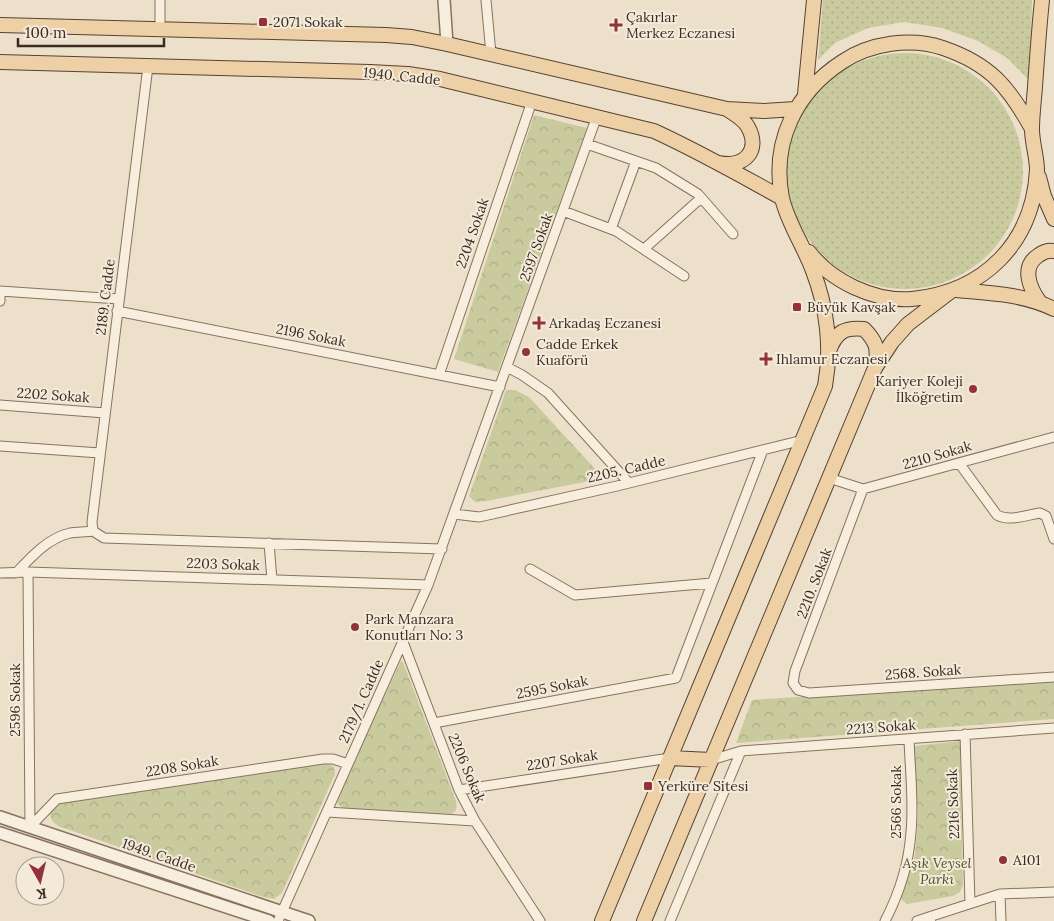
<svg xmlns="http://www.w3.org/2000/svg" width="1054" height="921" viewBox="0 0 1054 921" font-family="Lora,serif">
<style>
.grass{fill:url(#grass-dots)}
.park{fill:url(#park-crowns)}
.lines{fill:none;stroke-linecap:round;stroke-linejoin:round}
.minor-casing{stroke:#89725f;stroke-width:11}
.tertiary-casing{stroke:#89725f;stroke-width:14}
.primary-casing{stroke:#574133;stroke-width:16}
.minor{stroke:#f8eedd;stroke-width:9}
.tertiary{stroke:#f8eedd;stroke-width:11}
.primary{stroke:#edd0a5;stroke-width:14}
.poi-dot{fill:#94323b;stroke:#f4eada;stroke-width:2}
.labels{text-anchor:middle;dominant-baseline:central;stroke-width:4;stroke-linejoin:round;paint-order:stroke}
.poi-label{font-size:14px;fill:#3a2c22;stroke:#f4eada;text-anchor:start}
.street-label{font-size:14px;fill:#3a2c22;stroke:#f4eada}
.park-label{font-size:14px;font-style:italic;fill:#4e552a;stroke:#f4eada}
</style>
<defs>
<pattern id="grass-dots" width="8" height="8" patternUnits="userSpaceOnUse" patternTransform="scale(1.25)"><rect width="8" height="8" fill="#c9cb9e"/><path d="M2 2h.1M6 6h.1" fill="none" stroke="#adae88" stroke-width="1.8" stroke-linecap="round"/></pattern>
<pattern id="park-crowns" width="20" height="18" patternUnits="userSpaceOnUse" patternTransform="scale(1.25)"><rect width="20" height="18" fill="#c9cb9e"/><path d="M2 6a3 3 0 1 1 6 0M12 15a3 3 0 1 1 6 0" fill="none" stroke="#adae88"/></pattern>
</defs>
<rect width="100%" height="100%" fill="#ede0ca"/>
<path class="grass" d="M 823,0 L 1032,0 L 1030,81 L 1007,58 L 978,41 L 942,28 L 904,22 L 868,28 L 835,43 L 818,60 Z
M787 171a118 118 0 1 1 236 0a118 118 0 1 1-236 0Z"/>
<path class="park" d="M 534,115 L 587,128 L 498,372 L 454,359 Z
M 506,390 L 515,390 L 529,397 L 598,472 L 595,480 L 486,501 L 475,502 L 469,496 Z
M 401,661 L 403,662 L 456,801 C 458,810 455,813 447,816 L 343,808 L 338,804 L 336,798 Z
M 1054,680 L 1054,719 L 736,743 L 752,700 Z
M 960,741 L 963,885 L 960,892 L 953,896 L 907,904 L 900,898 L 915,855 L 918,816 L 914,746 Z
M 323,764 L 330,764 L 334,767 L 335,774 L 282,893 L 274,899 L 263,897 L 58,826 C 47,818 49,812 57,802 Z"/>
<g class="lines">
<g class="minor-casing">
<path id="minor" d="M 160,0 L 160,30
M 486,0 L 491,54
M 587,144 L 656,168 L 698,194 L 733,234
M 563,211 L 616,231 L 684,276
M 611,229 L 636,161
M 644,249 L 701,198
M 0,291 L 119,299
M 0,301 L 0,291
M 117,311 L 500,387
M 507,367 L 522,375 L 548,393 L 629,483
M 439,375 L 532,101
M 0,405 L 105,413
M 0,446 L 100,453
M 959,463 L 997,515 C 1009,522 1027,515 1040,513 L 1046,516 L 1054,539
M 829,478 L 863,489 L 1054,437
M 863,489 L 795,671 L 793,683 L 798,690 L 809,693 L 1054,677
M 454,514 L 479,517 L 617,486 L 803,440
M 93,531 L 92,522 L 148,66
M 93,531 L 104,538 L 442,549
M 269,543 L 272,580
M 530,569 L 575,595 L 712,583
M 28,572 L 30,827
M 0,573 L 28,572 L 428,585
M 16,573 C 31,557 48,538 70,533 C 77,532 86,532 93,531
M 403,642 L 459,790 L 475,821 L 540,921
M 434,723 L 676,678 L 763,450
M 965,734 L 970,903
M 711,760 L 741,751 L 1054,728
M 459,790 L 670,758
M 327,812 L 475,821
M 30,827 L 57,799 L 323,759 L 333,759 L 348,764
M 1000,894 L 1001,921
M 278,921 L 428,585 L 597,116
M 670,921 L 741,751
M 885,921 C 899,894 909,862 911,832 C 914,802 910,769 909,739
M 917,921 L 932,916
M 930,921 L 932,916 L 1000,894 L 1054,892"/>
</g>
<g class="tertiary-casing">
<path id="tertiary" d="M 444,0 L 447,44
M 0,817 L 309,921
M 0,833 L 269,921"/>
</g>
<g class="primary-casing">
<path id="primary" d="M 0,25 L 386,35 L 412,37 L 447,44 L 727,109 L 764,111 L 795,109
M 0,62 L 370,72 L 408,74 L 440,79 L 654,131 C 698,151 740,175 782,198
M 805,94 L 814,0
M 719,163 C 744,168 761,151 748,127 C 744,119 734,114 727,109
M 1039,177 L 1044,196 L 1054,219
M 809,252 C 831,281 874,302 912,299 C 984,292 1033,243 1037,170 C 1037,157 1032,143 1032,129 C 1032,115 1034,101 1035,87 C 1037,58 1039,29 1042,0
M 956,290 C 990,293 1023,294 1054,309
M 1039,301 C 1029,287 1021,266 1039,255 C 1043,252 1048,250 1054,251
M 829,351 C 836,332 844,327 864,329 C 876,341 879,349 875,365
M 670,758 L 711,760
M 602,921 L 825,386 C 832,348 827,307 813,271 C 804,246 788,224 782,198 C 771,142 796,92 842,62 C 870,43 911,37 943,48 C 990,64 1009,87 1032,129
M 644,921 L 875,368 L 892,342 L 908,324 L 950,292"/>
</g>
<use href="#minor" class="minor"/>
<use href="#tertiary" class="tertiary"/>
<use href="#primary" class="primary"/>
</g>
<g class="poi-dot">
<rect x="258" y="17" width="10" height="10" rx="2.5"/>
<path d="M613.5 17.5h5v5h5v5h-5v5h-5v-5h-5v-5h5z"/>
<rect x="792" y="302" width="10" height="10" rx="2.5"/>
<path d="M536.5 315.5h5v5h5v5h-5v5h-5v-5h-5v-5h5z"/>
<circle cx="526" cy="352" r="5"/>
<path d="M763.5 351.5h5v5h5v5h-5v5h-5v-5h-5v-5h5z"/>
<circle cx="973" cy="389" r="5"/>
<circle cx="355" cy="627" r="5"/>
<rect x="643" y="781" width="10" height="10" rx="2.5"/>
<circle cx="1003" cy="860" r="5"/>
</g>
<g class="labels">
<g class="poi-label">
<text x="626" y="17">Çakırlar<tspan x="626" dy="16">Merkez Eczanesi</tspan></text>
<text x="273" y="22">2071 Sokak</text>
<text x="807" y="307">Büyük Kavşak</text>
<text x="549" y="323">Arkadaş Eczanesi</text>
<text x="536" y="344">Cadde Erkek<tspan x="536" dy="16">Kuaförü</tspan></text>
<text x="776" y="359">Ihlamur Eczanesi</text>
<text x="963" y="381" text-anchor="end">Kariyer Koleji<tspan x="963" dy="16">İlköğretim</tspan></text>
<text x="365" y="619">Park Manzara<tspan x="365" dy="16">Konutları No: 3</tspan></text>
<text x="658" y="786">Yerküre Sitesi</text>
<text x="1013" y="860">A101</text>
</g>
<g class="street-label">
<text transform="translate(402 76) rotate(6)">1940. Cadde</text>
<text transform="translate(472 233) rotate(-71)">2204 Sokak</text>
<text transform="translate(536 247) rotate(-70)">2597 Sokak</text>
<text transform="translate(105 297) rotate(-83)">2189. Cadde</text>
<text transform="translate(311 335) rotate(11)">2196 Sokak</text>
<text transform="translate(53 395) rotate(4)">2202 Sokak</text>
<text transform="translate(937 455) rotate(-16)">2210 Sokak</text>
<text transform="translate(626 469) rotate(-13)">2205. Cadde</text>
<text transform="translate(223 564) rotate(2)">2203 Sokak</text>
<text transform="translate(814 583) rotate(-69)">2210. Sokak</text>
<text transform="translate(923 672) rotate(-4)">2568. Sokak</text>
<text transform="translate(552 687) rotate(-11)">2595 Sokak</text>
<text transform="translate(15 700) rotate(-90)">2596 Sokak</text>
<text transform="translate(361 701) rotate(-66)">2179/1. Cadde</text>
<text transform="translate(881 727) rotate(-4)">2213 Sokak</text>
<text transform="translate(562 760) rotate(-9)">2207 Sokak</text>
<text transform="translate(182 766) rotate(-9)">2208 Sokak</text>
<text transform="translate(467 768) rotate(67)">2206 Sokak</text>
<text transform="translate(896 802) rotate(-90)">2566 Sokak</text>
<text transform="translate(953 804) rotate(-92)">2216 Sokak</text>
<text transform="translate(159 855) rotate(19)">1949. Cadde</text>
</g>
<g class="park-label">
<text x="937" y="863">Aşık Veysel<tspan x="937" dy="16">Parkı</tspan></text>
</g>
</g>
<g transform="translate(40 881) rotate(172)"><circle r="24" fill="#f4eada" stroke="#aa9e90"/>
<path d="M0-4L9 19L0 12L-9 19Z" fill="#94323b"/>
<text y="-8" font-size="14" font-weight="bold" text-anchor="middle" fill="#3a2c22">K</text>
</g>
<path d="M18 38v8h146v-8" fill="none" stroke="#3a2c22" stroke-width="2.5"/>
<text x="25" y="38" font-size="15" fill="#3a2c22" stroke="#f4eada" stroke-width="4" paint-order="stroke">100 m</text>
</svg>
